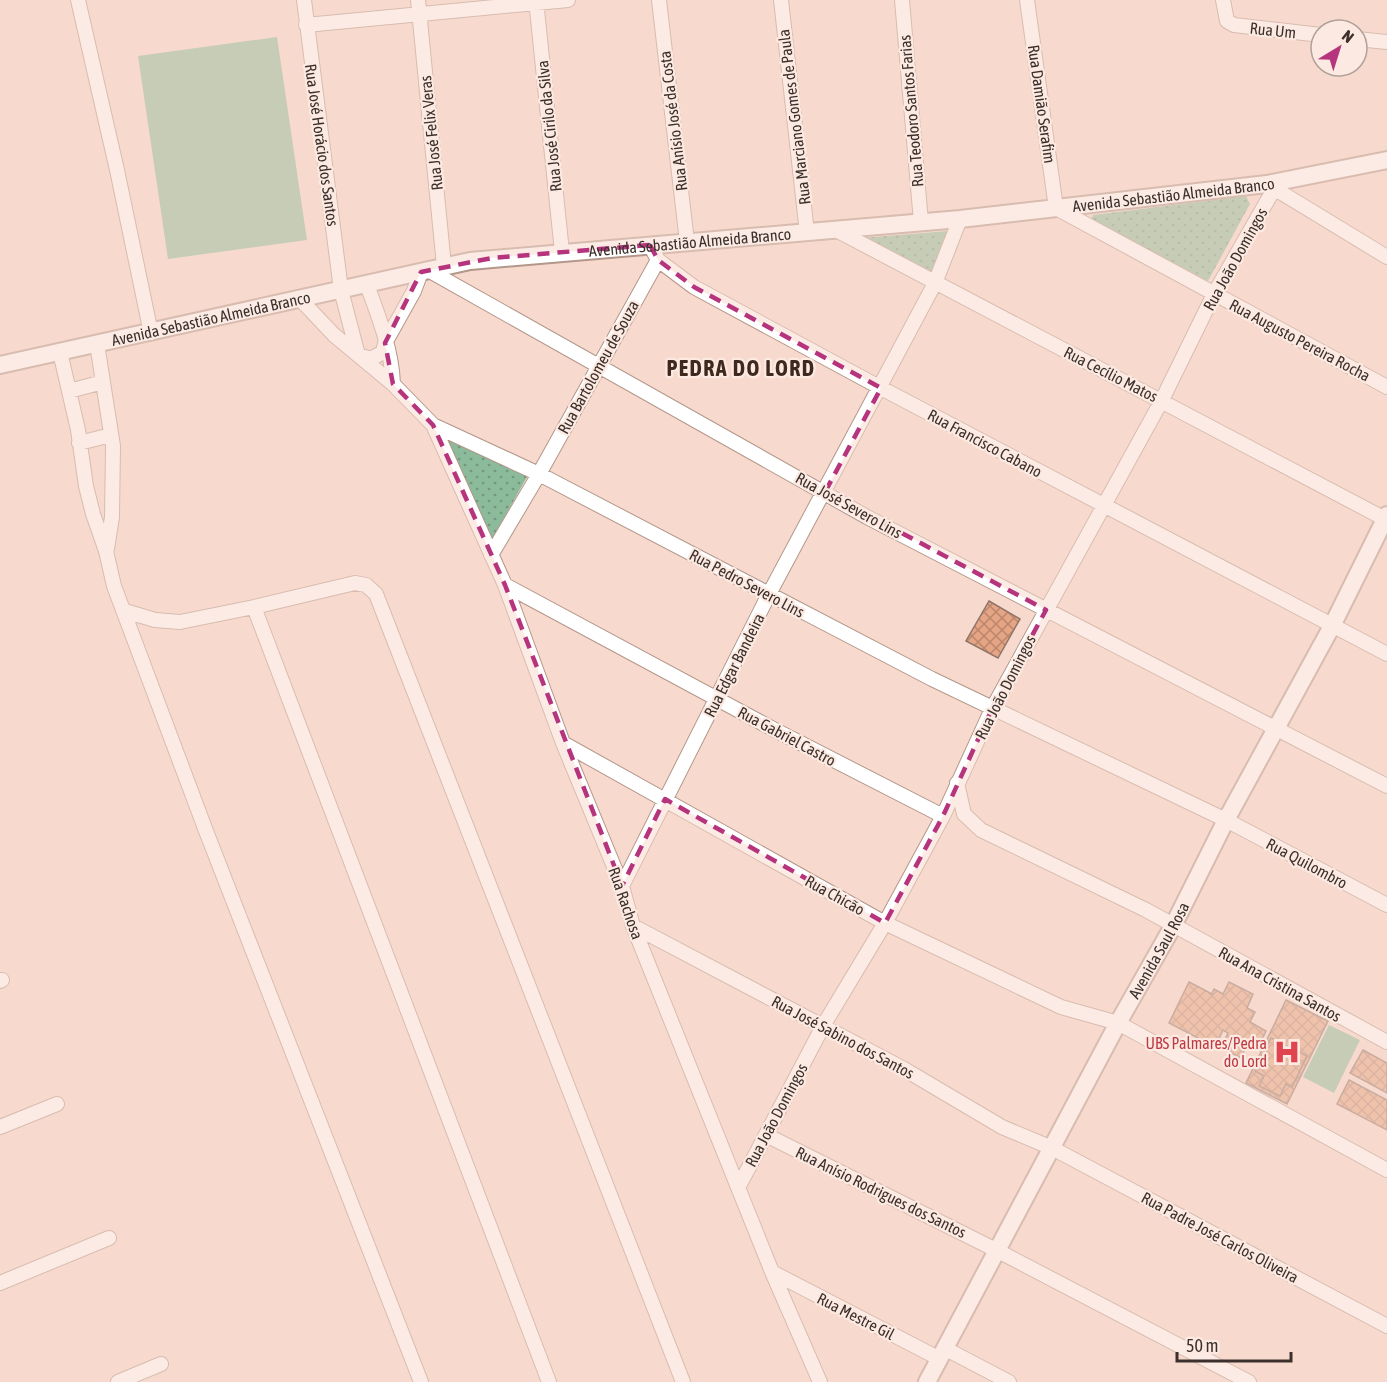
<svg xmlns="http://www.w3.org/2000/svg" width="1387" height="1382" viewBox="0 0 1387 1382" font-family="'Asap Condensed',sans-serif">
<style>
.grass{fill:#8bbb9a}
.park{fill:url(#park-dots)}
.building{fill:url(#building-cross-hatch);stroke:#8f7569;stroke-width:1.5}
.lines{fill:none;stroke-linecap:round;stroke-linejoin:round}
.minor-casing{stroke:#b2978a;stroke-width:16}
.tertiary-casing{stroke:#b2978a;stroke-width:20}
.minor{stroke:#fff;stroke-width:14}
.tertiary{stroke:#fff;stroke-width:16}
.marked{fill:none;stroke:#b6347d;stroke-width:4.5;stroke-dasharray:12 8;stroke-linejoin:round}
.labels{text-anchor:middle;dominant-baseline:central;stroke-width:4.5;stroke-linejoin:round;paint-order:stroke}
.street-label{font-size:16px;fill:#3b302b;stroke:#fceae2}
.health-label{font-size:16px;fill:#be3a42;stroke:#fceae2;text-anchor:end}
.district-label{font-size:22px;font-weight:bold;letter-spacing:1.5px;fill:#3f291f;stroke:#fceae2}
</style>
<defs>
<pattern id="park-dots" width="8" height="8" patternUnits="userSpaceOnUse" patternTransform="scale(1.5)"><rect width="8" height="8" fill="#8bbb9a"/><path d="M2 2h.1M6 6h.1" fill="none" stroke="#73987e" stroke-width="1.8" stroke-linecap="round"/></pattern>
<pattern id="building-cross-hatch" width="8" height="8" patternUnits="userSpaceOnUse" patternTransform="scale(1.5)"><rect width="8" height="8" fill="#e5a484"/><path d="M0 0l8 8M0 8l8-8" fill="none" stroke="#bb866c"/></pattern>
</defs>
<rect width="100%" height="100%" fill="#f7dacd"/>
<path class="grass" d="M 277,37 L 307,240 L 168,259 L 138,56 Z
M 1329,1025 L 1360,1040 L 1334,1093 L 1303,1077 Z"/>
<path class="park" d="M 1246,196 L 1250,204 L 1208,281 L 1091,220 L 1093,215 Z
M 948,231 L 932,272 L 861,238 Z
M 444,437 L 528,475 L 491,541 Z"/>
<path class="building" d="M 989,601 L 1020,619 L 998,658 L 966,641 Z
M 1189,982 L 1212,994 L 1214,989 L 1223,994 L 1229,982 L 1253,994 L 1247,1008 L 1255,1012 L 1250,1022 L 1266,1031 L 1258,1048 L 1248,1043 L 1241,1058 L 1221,1048 L 1228,1033 L 1223,1030 L 1215,1047 L 1169,1023 Z
M 1286,1000 L 1328,1021 L 1287,1104 L 1246,1083 Z
M 1271,1038 L 1307,1056 L 1292,1087 L 1286,1084 L 1280,1096 L 1259,1086 L 1264,1076 L 1255,1071 Z
M 1363,1050 L 1387,1063 L 1387,1093 L 1350,1073 Z
M 1349,1080 L 1387,1100 L 1387,1130 L 1337,1104 Z"/>
<g class="lines">
<g class="minor-casing">
<path id="minor" d="M 78,0 L 117,170 L 151,333
M 304,0 L 341,290 L 358,355 L 371,359 L 383,352 L 385,343 L 414,291 L 421,272
M 418,0 L 444,266
M 536,0 L 562,252
M 659,0 L 687,242
M 781,0 L 807,233
M 902,0 L 921,222
M 1027,0 L 1056,208 L 1387,387
M 1223,0 L 1227,21 L 1234,25 L 1321,35
M 306,25 L 568,0
M 1357,39 L 1387,42
M 1267,184 L 1387,257
M 836,230 L 1387,520
M 650,245 L 658,260 L 694,287 L 881,388 L 1387,654
M 428,270 L 867,517 L 1387,786
M 367,285 C 379,317 392,351 393,384
M 299,298 L 334,335 L 393,384 L 433,425 L 539,474 L 932,679 L 1226,820 L 1387,905
M 97,344 L 113,446 L 112,517 L 107,549
M 60,352 L 78,430 L 86,486 L 93,514 L 106,551 L 114,586 L 206,831 L 421,1382
M 69,391 L 103,382
M 433,425 L 505,585 L 563,743 L 622,886 L 633,926 L 772,1272 L 820,1382
M 79,443 L 111,435
M 491,555 L 539,474 L 658,260
M 505,585 L 775,730 L 943,816
M 254,607 L 549,1382
M 125,611 L 155,620 L 180,622 L 254,607 L 355,583 L 366,585 L 376,594 L 683,1382
M 563,743 L 885,923 L 1061,1007 L 1118,1023 L 1387,1170
M 957,783 L 964,814 L 981,830 L 1146,910 L 1387,1042
M 622,886 L 769,594 L 935,283 L 960,219
M 633,926 L 904,1069 L 1002,1127 L 1052,1148 L 1387,1326
M 0,981 L 2,980
M 0,1127 L 57,1104
M 766,1135 L 996,1250 L 1249,1382
M 739,1186 L 823,1026 L 885,923 L 943,816 L 992,709 L 1162,400 L 1214,294 L 1274,189
M 772,1272 L 940,1359
M 0,1283 L 109,1238
M 946,1349 L 1009,1382
M 118,1382 L 161,1364"/>
</g>
<g class="tertiary-casing">
<g id="tertiary">
<path id="s1" d="M 0,365 L 470,261 L 960,219 L 1267,184 L 1387,160"/>
<path id="s2" d="M 927,1382 L 1118,1023 L 1173,926 L 1226,820 L 1332,626 L 1387,515"/>
</g>
</g>
<use href="#minor" class="minor"/>
<use href="#tertiary" class="tertiary"/>
</g>
<path d="M0 0H1387V1382H0ZM 650,245 L 658,260 L 694,287 L 881,388 L 825,492 L 1046,610 L 992,709 L 943,816 L 885,923 L 665,799 L 622,886 L 505,585 L 433,425 L 393,384 L 385,343 L 421,272 L 492,258 Z" fill="#f7dacd" fill-opacity=".55" fill-rule="evenodd"/>
<path class="marked" d="M 650,245 L 658,260 L 694,287 L 881,388 L 825,492 L 1046,610 L 992,709 L 943,816 L 885,923 L 665,799 L 622,886 L 505,585 L 433,425 L 393,384 L 385,343 L 421,272 L 492,258 Z"/>
<defs>
<g id="hospital-bare" transform="scale(2.07)"><path d="M-5-5h3v3.5h4V-5h3V5h-3V1.5h-4V5h-3Z" fill="#e0444e" stroke="#fceae2" stroke-width="2.5" paint-order="stroke"/></g>
</defs>
<g fill-rule="evenodd">
<use href="#hospital-bare" x="1287" y="1052"/>
</g>
<g class="labels">
<g class="street-label">
<text transform="translate(1273 30) rotate(6)">Rua Um</text>
<text transform="translate(1042 104) rotate(82)">Rua Damião Serafim</text>
<text transform="translate(911 111) rotate(-95)">Rua Teodoro Santos Farias</text>
<text transform="translate(794 117) rotate(-97)">Rua Marciano Gomes de Paula</text>
<text transform="translate(673 121) rotate(-97)">Rua Anísio José da Costa</text>
<text transform="translate(549 126) rotate(-96)">Rua José Cirilo da Silva</text>
<text transform="translate(431 133) rotate(-96)">Rua José Felix Veras</text>
<text transform="translate(322 145) rotate(82)">Rua José Horácio dos Santos</text>
<text stroke="none"><textPath href="#s1" startOffset="1188">Avenida Sebastião Almeida Branco</textPath></text>
<text stroke="none"><textPath href="#s1" startOffset="702">Avenida Sebastião Almeida Branco</textPath></text>
<text transform="translate(1235 259) rotate(-61)">Rua João Domingos</text>
<text stroke="none"><textPath href="#s1" startOffset="216">Avenida Sebastião Almeida Branco</textPath></text>
<text transform="translate(1300 340) rotate(28)">Rua Augusto Pereira Rocha</text>
<text transform="translate(598 367) rotate(-61)">Rua Bartolomeu de Souza</text>
<text transform="translate(1111 374) rotate(27)">Rua Cecílio Matos</text>
<text transform="translate(985 443) rotate(28)">Rua Francisco Cabano</text>
<text transform="translate(849 505) rotate(29)">Rua José Severo Lins</text>
<text transform="translate(747 583) rotate(28)">Rua Pedro Severo Lins</text>
<text transform="translate(734 665) rotate(-63)">Rua Edgar Bandeira</text>
<text transform="translate(1005 687) rotate(-63)">Rua João Domingos</text>
<text transform="translate(787 736) rotate(28)">Rua Gabriel Castro</text>
<text transform="translate(1307 863) rotate(28)">Rua Quilombro</text>
<text transform="translate(835 895) rotate(29)">Rua Chicão</text>
<text transform="translate(626 903) rotate(71)">Rua Rachosa</text>
<text stroke="none"><textPath href="#s2" startOffset="490">Avenida Saul Rosa</textPath></text>
<text transform="translate(1280 984) rotate(29)">Rua Ana Cristina Santos</text>
<text transform="translate(843 1037) rotate(28)">Rua José Sabino dos Santos</text>
<text transform="translate(776 1115) rotate(-62)">Rua João Domingos</text>
<text transform="translate(881 1192) rotate(26)">Rua Anísio Rodrigues dos Santos</text>
<text transform="translate(1220 1237) rotate(28)">Rua Padre José Carlos Oliveira</text>
<text transform="translate(856 1316) rotate(27)">Rua Mestre Gil</text>
</g>
<g class="health-label">
<text x="1267" y="1043">UBS Palmares/Pedra<tspan x="1267" dy="18">do Lord</tspan></text>
</g>
<g class="district-label">
<text x="741" y="368">PEDRA DO LORD</text>
</g>
</g>
<g transform="translate(1339 48) rotate(38)"><circle r="28" fill="#fceae2" stroke="#afa099" stroke-width="1.5"/>
<path d="M0-4.5L10 22L0 15L-10 22Z" fill="#b6347d"/>
<text y="-9" font-size="16" font-weight="bold" text-anchor="middle" fill="#3b302b">N</text>
</g>
<path d="M1177 1352v9h114v-9" fill="none" stroke="#3b302b" stroke-width="3"/>
<text x="1186" y="1352" font-size="18" fill="#3b302b" stroke="#fceae2" stroke-width="4.5" paint-order="stroke">50 m</text>
</svg>
